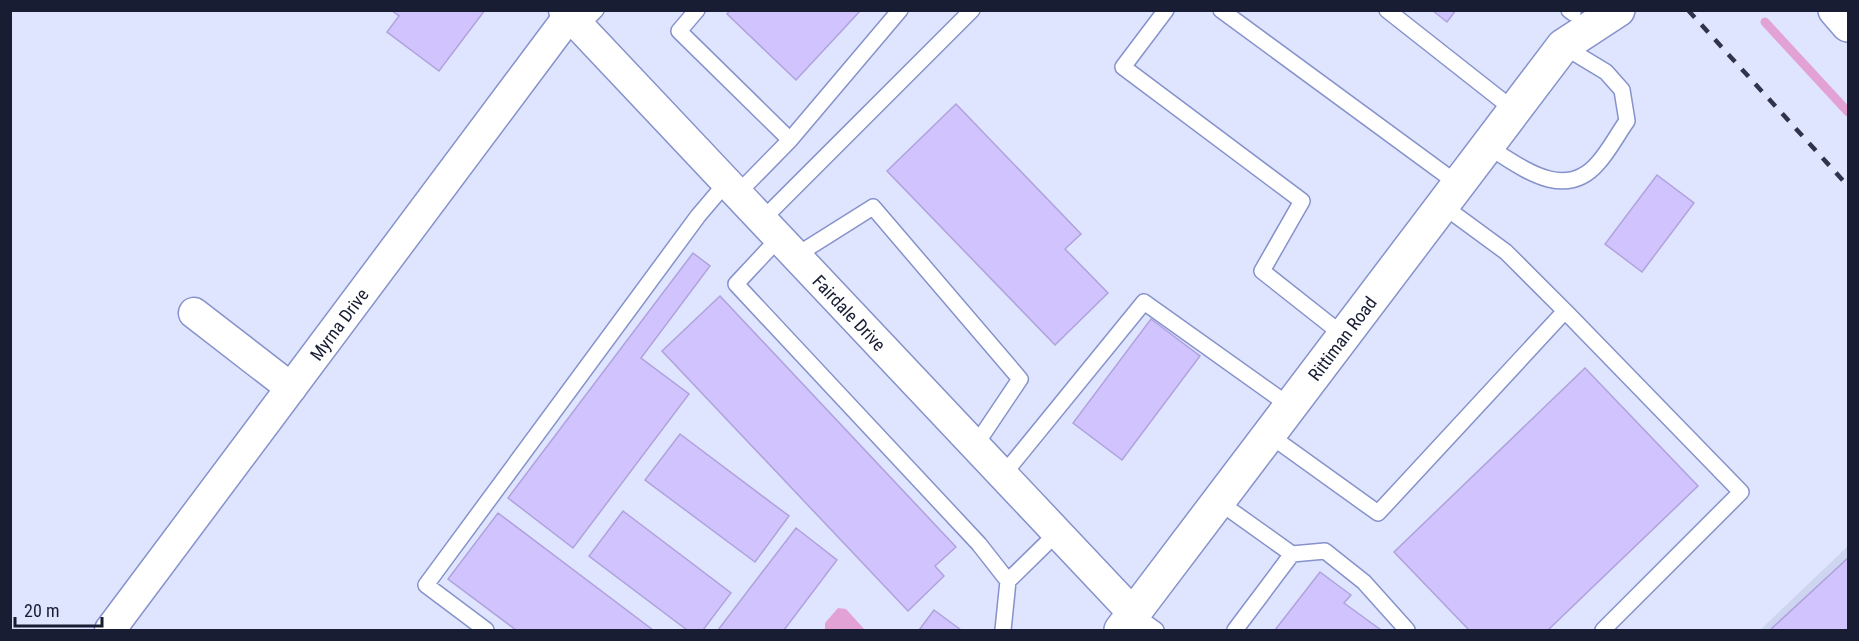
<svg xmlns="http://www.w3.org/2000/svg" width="1859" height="641" viewBox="0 0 1859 641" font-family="'Roboto Condensed',sans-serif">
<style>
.built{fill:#ced5f0}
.water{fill:#e3a2d5}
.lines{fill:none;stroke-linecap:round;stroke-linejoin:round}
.stream{stroke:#e3a2d5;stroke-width:9}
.building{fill:#d0c3fe;stroke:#afa2dd;stroke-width:1.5}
.lane-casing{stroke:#8692cb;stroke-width:18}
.street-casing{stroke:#8692cb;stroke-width:33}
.secondary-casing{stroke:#8692cb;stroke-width:36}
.lane{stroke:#fff;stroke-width:15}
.street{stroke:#fff;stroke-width:30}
.secondary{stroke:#fff;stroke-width:33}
.rail{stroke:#2f344a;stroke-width:4.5;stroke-dasharray:10 10;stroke-linecap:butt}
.labels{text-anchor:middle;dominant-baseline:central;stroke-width:5;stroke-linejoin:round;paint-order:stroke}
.street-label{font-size:18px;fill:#181d33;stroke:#dfe5fe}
</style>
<rect width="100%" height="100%" fill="#dfe5fe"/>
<path class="built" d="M 1848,546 L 1848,630 L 1760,630 Z"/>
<path class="water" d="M 838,608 L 846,609 L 865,630 L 825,630 L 825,623 Z"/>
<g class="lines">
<path class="stream" d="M 1765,22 L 1848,112"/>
</g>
<path class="building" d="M 391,10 L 485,10 L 439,71 L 387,32 L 399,16 Z
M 730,10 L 861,10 L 796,80 L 727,14 Z
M 1432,10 L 1456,10 L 1447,22 Z
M 956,104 L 1081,234 L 1065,249 L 1108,293 L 1055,345 L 887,171 Z
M 1657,175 L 1694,203 L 1642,272 L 1605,244 Z
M 693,253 L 710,266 L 641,358 L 689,394 L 573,548 L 508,498 Z
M 720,296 L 956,547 L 935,566 L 944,576 L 908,611 L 662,351 Z
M 1151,319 L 1200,356 L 1122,460 L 1073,423 Z
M 1585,368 L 1698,486 L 1548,630 L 1469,630 L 1394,552 Z
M 680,434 L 789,516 L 755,562 L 645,480 Z
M 623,511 L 731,593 L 703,630 L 687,630 L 589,556 Z
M 498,513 L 653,630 L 516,630 L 448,579 Z
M 796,528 L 837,560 L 784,630 L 718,630 Z
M 1848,558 L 1848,630 L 1770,630 Z
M 1320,572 L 1351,595 L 1344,603 L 1381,630 L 1275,630 Z
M 934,610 L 961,630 L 919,630 Z"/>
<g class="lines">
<g class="lane-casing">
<path id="lane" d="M 697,10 L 679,31 L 790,140
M 1166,10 L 1123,67 L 1302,201 L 1262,271 L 1343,335
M 1221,10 L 1458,184
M 1387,10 L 1514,110
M 1569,10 L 1573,13
M 579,27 L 596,10
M 1487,146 C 1520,166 1564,203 1598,163 C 1609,151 1617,135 1627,121 L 1622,90 L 1606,72 L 1563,46
M 737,194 L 790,140 L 900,10
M 1442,205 L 1506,252 L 1565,311
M 762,220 L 972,10
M 779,238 L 736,284 L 979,544 L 1008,581
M 795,256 L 873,207 L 1020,379 L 975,446
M 1268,434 L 1378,513 L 1565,311 L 1741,492 L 1603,630
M 1003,475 L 1144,302 L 1290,406
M 1219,502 L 1292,554 L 1325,551 L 1364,582 L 1407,630
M 1134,614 L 1156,630
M 486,630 L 426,585 L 698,216 L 726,183
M 1003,630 L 1008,581 L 1057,533
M 1235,630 L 1292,554"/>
</g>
<g class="street-casing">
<g id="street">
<path id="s1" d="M 564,10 L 1134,614"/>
<path d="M 194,313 L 291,388"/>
<path id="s2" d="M 110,630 L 569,16"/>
</g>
</g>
<g class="secondary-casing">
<g id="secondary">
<path d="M 1835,10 L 1848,25"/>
<path id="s3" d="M 1121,630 L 1563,46 L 1618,10"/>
</g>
</g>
<use href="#lane" class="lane"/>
<use href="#street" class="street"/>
<use href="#secondary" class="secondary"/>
<path class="rail" d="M 1688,10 L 1848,186"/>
</g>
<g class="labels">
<g class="street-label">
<text stroke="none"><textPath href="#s1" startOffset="416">Fairdale Drive</textPath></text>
<text stroke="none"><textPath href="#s2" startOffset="382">Myrna Drive</textPath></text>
<text stroke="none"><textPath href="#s3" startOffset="366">Rittiman Road</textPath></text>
</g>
</g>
<rect width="1859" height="641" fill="none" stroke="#181d33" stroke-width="24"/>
<path d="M15 617v9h87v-9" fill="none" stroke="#181d33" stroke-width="3"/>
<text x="24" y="617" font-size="18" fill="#181d33" stroke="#dfe5fe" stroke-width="4.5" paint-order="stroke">20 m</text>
</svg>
